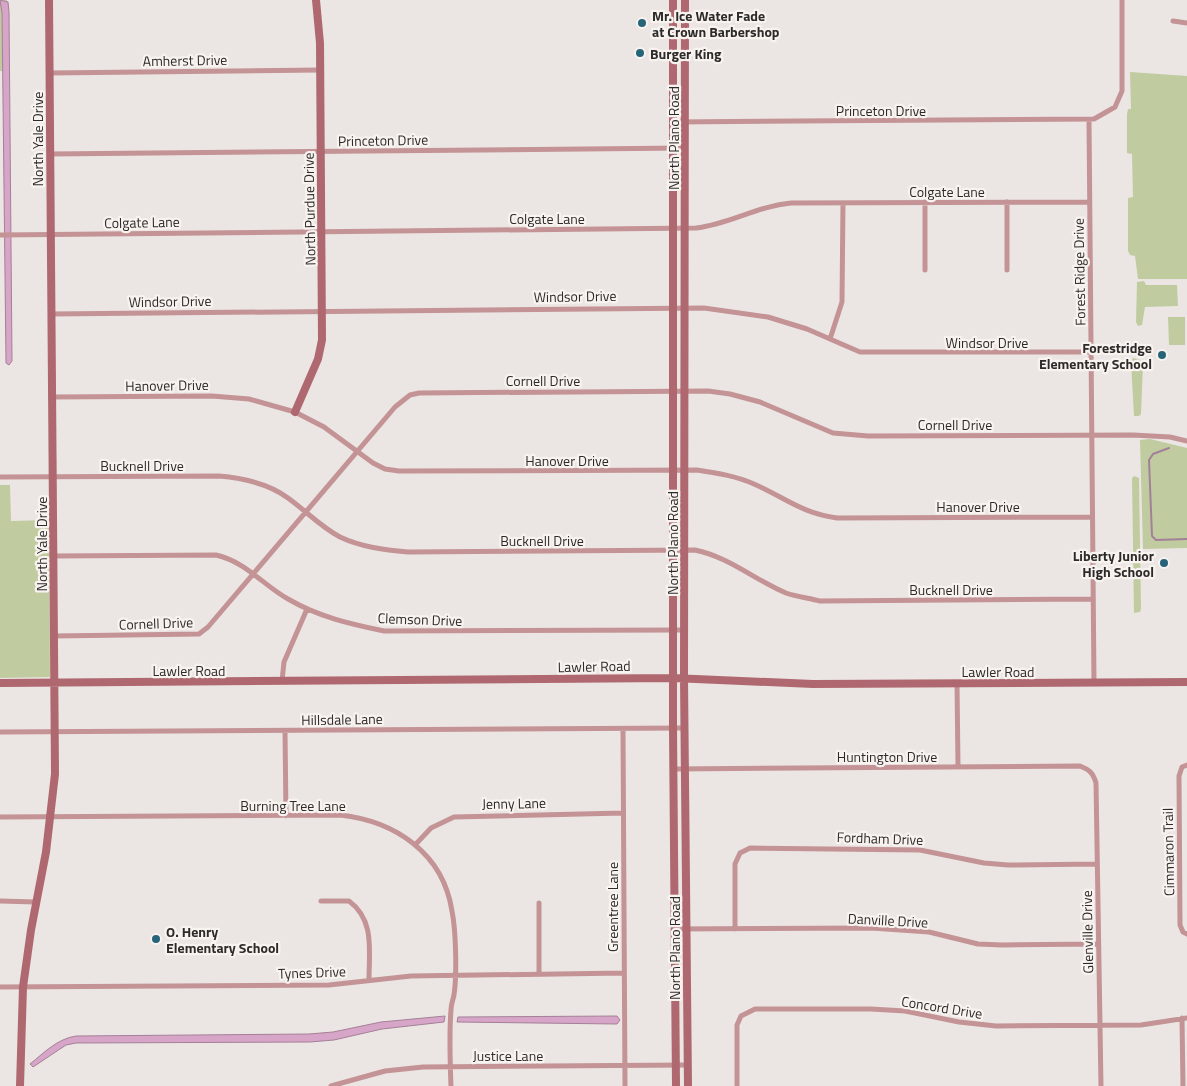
<svg xmlns="http://www.w3.org/2000/svg" width="1187" height="1086" viewBox="0 0 1187 1086" font-family="'Titillium Web',sans-serif">
<style>
.green{fill:#c1cba0}
.water{fill:#d7a5c7;stroke:#a48098}
.lines{fill:none;stroke-linecap:round;stroke-linejoin:round}
.stream{stroke:#a48098;stroke-width:2}
.street{stroke:#c49396;stroke-width:5}
.secondary{stroke:#af686f;stroke-width:8}
.poi-dot{fill:#256479;stroke:#f9f3f0;stroke-width:2}
.labels{text-anchor:middle;dominant-baseline:central;stroke-width:4.5;stroke-linejoin:round;paint-order:stroke}
.poi-label{font-size:14px;font-weight:bold;fill:#2d2b2a;stroke:#f9f3f0;text-anchor:start}
.street-label{font-size:14px;fill:#2d2b2a;stroke:#f9f3f0}
</style>
<rect width="100%" height="100%" fill="#ebe6e3"/>
<path class="green" d="M 0,0 L 7,0 L 7,71 L 0,71 Z
M 1130,72 L 1187,76 L 1187,279 L 1138,279 L 1135,256 L 1130,255 L 1128,251 L 1128,198 L 1133,197 L 1132,154 L 1127,153 L 1127,114 L 1128,109 L 1131,109 Z
M 1144,281 L 1146,285 L 1177,285 L 1178,306 L 1145,307 L 1142,325 L 1138,326 L 1136,322 L 1137,282 Z
M 1168,317 L 1185,317 L 1185,345 L 1169,345 Z
M 1133,358 L 1140,360 L 1143,364 L 1141,414 L 1139,416 L 1134,416 L 1131,362 Z
M 1150,439 L 1187,448 L 1187,548 L 1143,549 L 1140,440 Z
M 1134,476 L 1139,478 L 1141,609 L 1140,612 L 1134,613 L 1132,478 Z
M 0,485 L 10,485 L 11,521 L 49,520 L 50,677 L 0,678 Z"/>
<path class="water" d="M 0,0 L 8,2 L 9,12 L 12,361 L 9,365 L 6,363 L 2,13 Z
M 445,1016 L 444,1022 L 382,1029 L 334,1040 L 310,1042 L 76,1043 L 66,1045 L 33,1067 L 30,1064 C 45,1052 57,1039 76,1036 L 309,1034 L 333,1032 L 381,1022 Z
M 617,1016 L 620,1020 L 617,1024 L 457,1022 L 458,1017 Z"/>
<g class="lines">
<path class="stream" d="M 1169,448 L 1153,454 L 1149,460 L 1152,536 L 1156,540 L 1187,539"/>
<path class="street" d="M 1173,21 L 1187,23
M 49,73 L 320,70
M 1089,120 L 1094,683
M 673,122 L 1094,119 L 1115,107 L 1122,91 L 1122,0
M 50,154 L 685,148
M 925,202 L 925,270
M 0,235 L 696,228 C 730,224 757,206 791,203 L 1089,202
M 1007,270 L 1007,202
M 51,314 L 704,308 L 768,317 L 807,329 L 860,352 L 1091,352
M 830,339 L 842,302 L 843,203
M 52,397 L 212,396 L 249,399 L 295,412 L 324,427 L 373,463 L 385,469 L 399,471 L 697,470 C 717,473 736,476 754,484 C 786,498 801,513 837,518 L 1092,517
M 0,477 L 219,476 C 242,478 268,483 288,498 C 306,511 321,527 340,537 C 361,547 385,550 408,552 L 695,550 C 729,557 755,580 786,593 C 797,597 809,598 820,601 L 1093,599
M 53,556 L 216,555 C 246,562 263,585 288,599 C 319,617 350,624 384,631 L 684,630
M 54,636 L 199,634 L 208,627 L 395,407 L 410,395 L 419,393 L 708,391 L 730,394 L 760,402 L 833,433 L 868,436 L 1133,435 L 1170,437 L 1187,441
M 282,681 L 284,662 L 307,609
M 957,683 L 958,766
M 623,729 L 625,1086
M 285,731 L 286,816
M 0,732 L 685,728
M 1187,765 L 1182,767 L 1179,776 L 1180,925 L 1183,932 L 1187,934
M 674,769 L 1080,766 C 1090,770 1093,773 1096,783 L 1101,1086
M 0,817 L 340,815 C 395,821 443,853 452,911 C 456,931 457,975 454,995 C 453,1000 451,1004 451,1010 C 449,1035 450,1061 451,1086
M 415,845 L 431,828 L 454,817 L 623,813
M 0,901 L 36,902
M 321,901 L 349,901 C 375,920 369,951 369,980
M 675,929 L 871,928 L 929,932 L 978,944 L 1002,945 L 1098,944
M 735,929 L 735,864 L 740,853 L 750,848 L 920,850 L 984,863 L 1008,865 L 1097,864
M 539,974 L 539,903
M 0,987 L 329,985 L 411,976 L 624,973
M 1182,1018 L 1183,1086
M 331,1086 L 385,1071 L 423,1067 L 688,1065
M 737,1086 L 737,1025 L 741,1016 L 755,1009 L 871,1009 L 905,1011 L 959,1022 L 996,1026 L 1141,1025 L 1187,1018"/>
<path class="secondary" d="M 673,0 L 673,728 L 676,1086
M 685,0 L 684,678 L 688,1086
M 295,412 L 318,359 L 322,340 L 320,43 L 316,0
M 0,683 L 673,678 L 813,684 L 1187,682
M 20,1086 L 23,987 L 31,930 L 46,852 L 55,774 L 49,0"/>
</g>
<g class="poi-dot">
<circle cx="642" cy="23" r="5"/>
<circle cx="640" cy="53" r="5"/>
<circle cx="1162" cy="355" r="5"/>
<circle cx="1164" cy="563" r="5"/>
<circle cx="156" cy="939" r="5"/>
</g>
<g class="labels">
<g class="poi-label">
<text x="652" y="15">Mr. Ice Water Fade<tspan x="652" dy="16">at Crown Barbershop</tspan></text>
<text x="650" y="53">Burger King</text>
<text x="1152" y="347" text-anchor="end">Forestridge<tspan x="1152" dy="16">Elementary School</tspan></text>
<text x="1154" y="555" text-anchor="end">Liberty Junior<tspan x="1154" dy="16">High School</tspan></text>
<text x="166" y="931">O. Henry<tspan x="166" dy="16">Elementary School</tspan></text>
</g>
<g class="street-label">
<text transform="translate(185 60) rotate(-1)">Amherst Drive</text>
<text x="881" y="110">Princeton Drive</text>
<text transform="translate(673 138) rotate(-90)">North Plano Road</text>
<text transform="translate(37 139) rotate(-90)">North Yale Drive</text>
<text transform="translate(383 140) rotate(-1)">Princeton Drive</text>
<text x="947" y="191">Colgate Lane</text>
<text transform="translate(309 209) rotate(-91)">North Purdue Drive</text>
<text x="547" y="218">Colgate Lane</text>
<text transform="translate(142 222) rotate(-1)">Colgate Lane</text>
<text transform="translate(1079 272) rotate(-91)">Forest Ridge Drive</text>
<text transform="translate(575 296) rotate(-1)">Windsor Drive</text>
<text transform="translate(170 301) rotate(-1)">Windsor Drive</text>
<text x="987" y="342">Windsor Drive</text>
<text x="543" y="380">Cornell Drive</text>
<text transform="translate(167 385) rotate(-1)">Hanover Drive</text>
<text x="955" y="424">Cornell Drive</text>
<text x="567" y="460">Hanover Drive</text>
<text x="142" y="465">Bucknell Drive</text>
<text x="978" y="506">Hanover Drive</text>
<text x="542" y="540">Bucknell Drive</text>
<text transform="translate(672 543) rotate(-90)">North Plano Road</text>
<text transform="translate(41 544) rotate(-90)">North Yale Drive</text>
<text x="951" y="589">Bucknell Drive</text>
<text transform="translate(420 619) rotate(2)">Clemson Drive</text>
<text transform="translate(156 623) rotate(-2)">Cornell Drive</text>
<text transform="translate(594 666) rotate(-1)">Lawler Road</text>
<text x="189" y="670">Lawler Road</text>
<text x="998" y="671">Lawler Road</text>
<text transform="translate(342 719) rotate(-1)">Hillsdale Lane</text>
<text x="887" y="756">Huntington Drive</text>
<text transform="translate(514 803) rotate(-1)">Jenny Lane</text>
<text x="293" y="805">Burning Tree Lane</text>
<text transform="translate(880 838) rotate(2)">Fordham Drive</text>
<text transform="translate(1168 852) rotate(-91)">Cimmaron Trail</text>
<text transform="translate(612 907) rotate(-90)">Greentree Lane</text>
<text transform="translate(888 920) rotate(3)">Danville Drive</text>
<text transform="translate(1087 932) rotate(-91)">Glenville Drive</text>
<text transform="translate(674 948) rotate(-90)">North Plano Road</text>
<text transform="translate(312 972) rotate(-2)">Tynes Drive</text>
<text transform="translate(942 1007) rotate(9)">Concord Drive</text>
<text x="508" y="1055">Justice Lane</text>
</g>
</g>
</svg>
